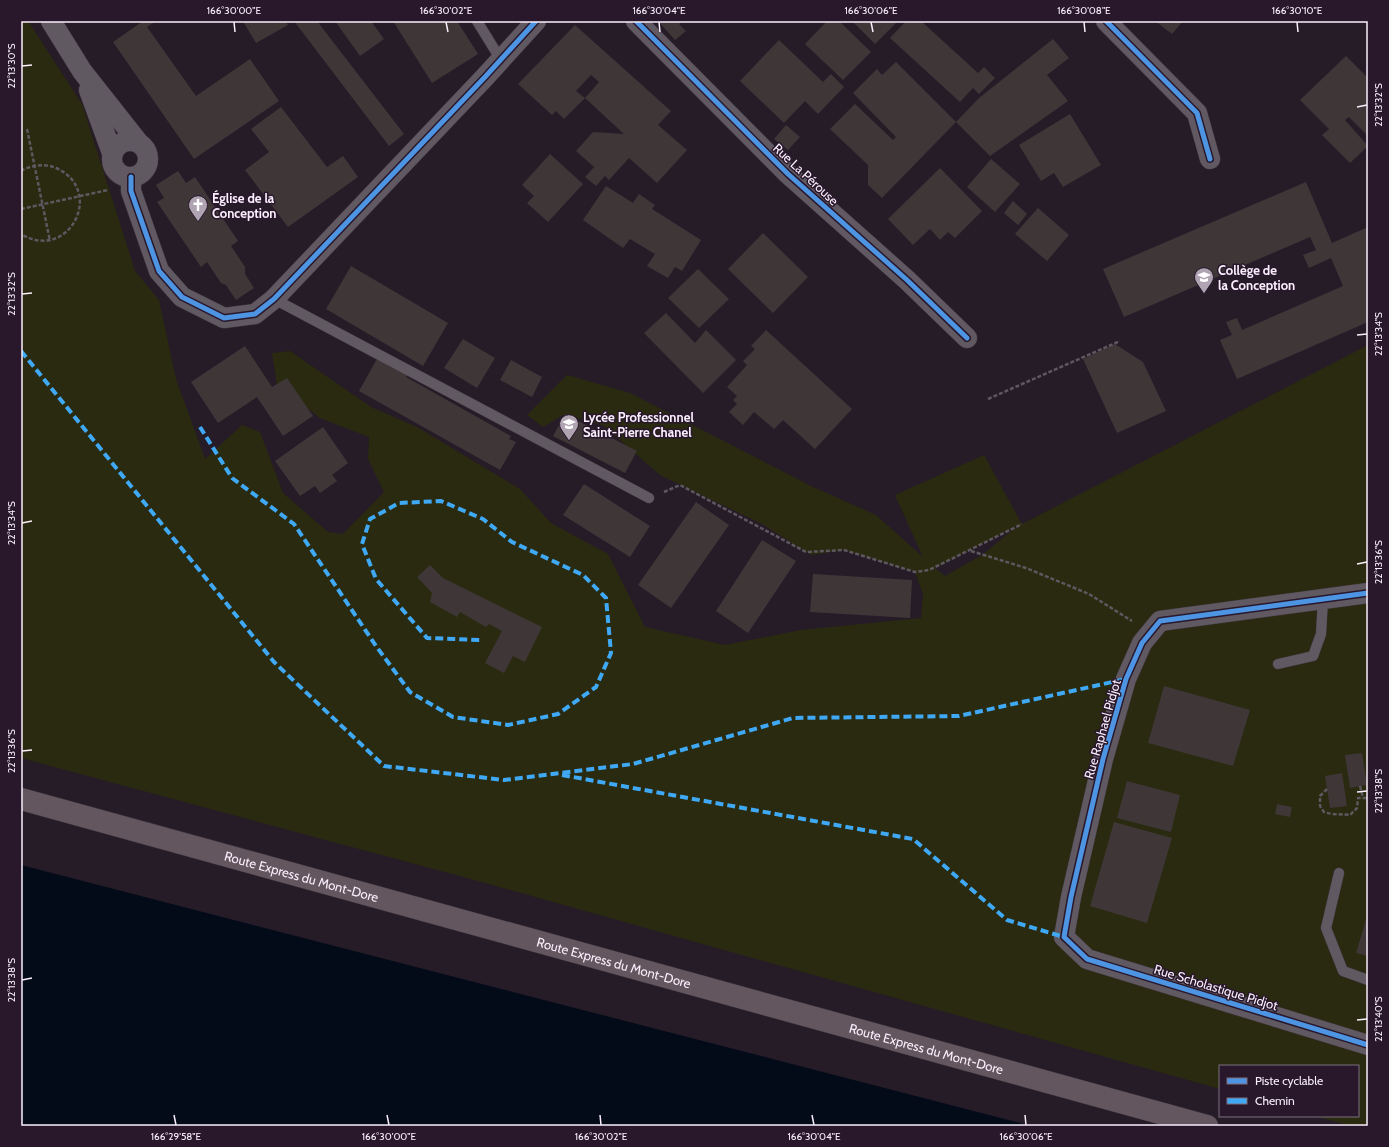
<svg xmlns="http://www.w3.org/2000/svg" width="1389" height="1147" viewBox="0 0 1389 1147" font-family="Cabin,sans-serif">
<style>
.green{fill:#292a0f;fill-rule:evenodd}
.water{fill:#030a18}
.building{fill:#3f3638}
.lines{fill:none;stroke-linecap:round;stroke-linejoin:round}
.lane-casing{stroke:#413a43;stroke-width:11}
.street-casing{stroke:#413a43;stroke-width:21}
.primary-casing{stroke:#413a43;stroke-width:23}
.path{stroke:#5d575f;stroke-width:2.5;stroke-dasharray:4 2;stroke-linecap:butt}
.lane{stroke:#615962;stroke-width:10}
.street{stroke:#615962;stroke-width:20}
.primary{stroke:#64565f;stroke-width:22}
.quiet{stroke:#3fa9f5;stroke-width:4;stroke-dasharray:8 4;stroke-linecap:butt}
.cycleway-casing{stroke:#29182c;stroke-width:8}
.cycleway{stroke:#4d94e3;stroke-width:5}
.ticks{fill:none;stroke:#faeefc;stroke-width:1.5}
.labels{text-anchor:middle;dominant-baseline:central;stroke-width:3;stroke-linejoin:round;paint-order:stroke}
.street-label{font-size:13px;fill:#faeefc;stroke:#29182c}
.poi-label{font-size:13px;font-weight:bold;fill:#faeefc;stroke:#29182c;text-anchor:start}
.neatline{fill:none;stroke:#faeefc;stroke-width:1.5}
.ticks-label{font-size:10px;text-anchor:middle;fill:#faeefc}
</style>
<rect width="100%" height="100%" fill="#261c28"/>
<path class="green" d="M 21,21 L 28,21 L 82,104 L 135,271 L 159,300 L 176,379 L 205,459 L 242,425 L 260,432 L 283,493 L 328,532 L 343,534 L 384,492 L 368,459 L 369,437 L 320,418 L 277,384 L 272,353 L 290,351 L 371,407 L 417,427 L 520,489 L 551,523 L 608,554 L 645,627 L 725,645 L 801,630 L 921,618 L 923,594 L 915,572 L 844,550 L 811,555 L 762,524 L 660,475 L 604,426 L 565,414 L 543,427 L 527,415 L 567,375 L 630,393 L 811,486 L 876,515 L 923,557 L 895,495 L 984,455 L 1022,524 L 1368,345 L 1368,1126 L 1351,1126 L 1315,1116 L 1358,1116 L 1358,1066 L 1220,1066 L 1220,1089 L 471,879 L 21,758 ZM 1019,525 L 982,555 L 945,576 L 935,568 Z"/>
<path class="water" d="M 21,865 L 1032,1126 L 21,1126 Z"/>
<path class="building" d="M 143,21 L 156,21 L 147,27 L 196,96 L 250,59 L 279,101 L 194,159 L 113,42 Z
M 247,21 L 285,21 L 288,25 L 256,43 L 244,23 Z
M 294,21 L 317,21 L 404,134 L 389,146 Z
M 335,21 L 371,21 L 384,39 L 360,56 Z
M 393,21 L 457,21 L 478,54 L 432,83 Z
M 658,21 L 683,21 L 679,24 L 686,31 L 675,40 Z
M 827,21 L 839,21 L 871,52 L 843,80 L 805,44 Z
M 852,21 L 898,21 L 875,44 Z
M 906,21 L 921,21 L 978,73 L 984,67 L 995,78 L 979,94 L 973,88 L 960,102 L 890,38 Z
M 1155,21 L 1183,21 L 1172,34 Z
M 575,25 L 671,111 L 658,125 L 687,150 L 657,183 L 629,158 L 609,180 L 605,176 L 596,186 L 585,177 L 594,167 L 576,151 L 593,132 L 624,134 L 585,98 L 599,82 L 591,75 L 576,91 L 585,98 L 564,119 L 556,111 L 552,115 L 518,84 Z
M 1053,39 L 1069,58 L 1047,75 L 1068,101 L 990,156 L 956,122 L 979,98 Z
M 779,40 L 823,82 L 831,74 L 844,87 L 818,114 L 805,101 L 784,123 L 740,81 Z
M 1346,56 L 1368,78 L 1368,136 L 1349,117 L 1345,120 L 1368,146 L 1350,163 L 1322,135 L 1329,129 L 1300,100 Z
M 896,62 L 956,122 L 882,198 L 868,185 L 868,165 L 830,129 L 855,104 L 893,140 L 896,137 L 853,93 L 877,69 L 882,75 Z
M 281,107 L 327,167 L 343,156 L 358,177 L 288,227 L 245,170 L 269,152 L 251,129 Z
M 1070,114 L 1101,165 L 1063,187 L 1054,173 L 1041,181 L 1019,145 Z
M 786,125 L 800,137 L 788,150 L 774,139 Z
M 550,154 L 583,184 L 548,222 L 527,203 L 534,196 L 522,185 Z
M 991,159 L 1020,184 L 995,212 L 967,187 Z
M 940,168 L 982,211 L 955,238 L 948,232 L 940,240 L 930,229 L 913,245 L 888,219 Z
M 178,171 L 186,183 L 195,177 L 238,241 L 231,246 L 245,267 L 245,274 L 254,288 L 236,300 L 226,285 L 221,283 L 207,262 L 201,267 L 157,202 L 164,198 L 156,185 Z
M 1306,182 L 1332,243 L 1368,227 L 1368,322 L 1237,379 L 1220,340 L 1232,335 L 1226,322 L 1237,318 L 1242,330 L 1343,286 L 1331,258 L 1309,268 L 1303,255 L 1316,250 L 1310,237 L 1124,317 L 1103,269 Z
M 606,186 L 633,203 L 639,194 L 655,205 L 652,209 L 701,240 L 682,271 L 675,267 L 668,278 L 647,266 L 655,254 L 630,239 L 623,248 L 583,220 Z
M 1013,201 L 1027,214 L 1018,225 L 1004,213 Z
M 1038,208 L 1069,235 L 1047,261 L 1015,234 Z
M 763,233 L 808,277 L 773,313 L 728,269 Z
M 351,266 L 448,323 L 423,366 L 326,309 Z
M 698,269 L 729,299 L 699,328 L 668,298 Z
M 666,313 L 695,343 L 706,330 L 736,360 L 703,393 L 644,333 Z
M 766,330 L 852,409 L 815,449 L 783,420 L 774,429 L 754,412 L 743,425 L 729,412 L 737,404 L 733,400 L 737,396 L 727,387 L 747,365 L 743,361 L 755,349 L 751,346 Z
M 463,339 L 495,358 L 477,388 L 444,368 Z
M 1115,344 L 1143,362 L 1166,411 L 1117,433 L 1083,359 Z
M 245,346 L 272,387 L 287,378 L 313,416 L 283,436 L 257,397 L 218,423 L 191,382 Z
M 378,357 L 408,374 L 406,377 L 511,436 L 509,439 L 516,442 L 500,470 L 359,391 Z
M 511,360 L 542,377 L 532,397 L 500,380 Z
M 565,414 L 637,451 L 625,473 L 553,436 Z
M 323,427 L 348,463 L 332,475 L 337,481 L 320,493 L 315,486 L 300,496 L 275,461 Z
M 584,484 L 650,526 L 630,557 L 563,515 Z
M 696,502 L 729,525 L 671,608 L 638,585 Z
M 762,540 L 796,561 L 748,633 L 716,611 Z
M 430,565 L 443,578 L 542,627 L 525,662 L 513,656 L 504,673 L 485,663 L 502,631 L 489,624 L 486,627 L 460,612 L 457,617 L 430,602 L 432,593 L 417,577 Z
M 813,574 L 912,580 L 910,618 L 810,612 Z
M 1164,686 L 1250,710 L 1233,766 L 1148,743 Z
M 1362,753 L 1367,785 L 1350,788 L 1345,755 Z
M 1342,773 L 1347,806 L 1330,808 L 1325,776 Z
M 1127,781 L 1180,795 L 1171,832 L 1117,818 Z
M 1277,804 L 1292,807 L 1290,817 L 1275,814 Z
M 1114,822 L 1172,838 L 1147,923 L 1090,906 Z
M 1368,913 L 1368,956 L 1356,953 Z"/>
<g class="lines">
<g class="lane-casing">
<path id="lane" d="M 477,21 L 501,60
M 274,299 L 649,498
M 1278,664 L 1313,656 L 1321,634 L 1323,599
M 1339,873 L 1326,928 L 1343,971 L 1368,980"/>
</g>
<g class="street-casing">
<path id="street" d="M 51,21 L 82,71 L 138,142
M 636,21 L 788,174 L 907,280 L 967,338
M 1106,21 L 1197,113 L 1210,159
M 89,90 L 112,153
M112 159a18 18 0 1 1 36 0a18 18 0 1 1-36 0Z
M 131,177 L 131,191 L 159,271 L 182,297 L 224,318 L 255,314 L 274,299 L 485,77 L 536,21
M 1368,593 L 1160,621 L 1142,643 L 1126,679 L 1103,759 L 1071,897 L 1064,937 L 1087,959 L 1368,1045"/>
</g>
<g class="primary-casing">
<g id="primary">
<path id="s1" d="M 21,799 L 1207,1126"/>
</g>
</g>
<path class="path" d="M 27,129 L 50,241
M 21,171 C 31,165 45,163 56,168 C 106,190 69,263 21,234
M 21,209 L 108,190
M 988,399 L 1120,341
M 664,492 L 680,485 L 806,552 L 844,550 L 915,572 L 929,570 L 1022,524
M 971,551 L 1026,568 L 1089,594 L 1132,621
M 1360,786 L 1363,798
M 1327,789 L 1320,796 L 1320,806 L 1324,812 C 1333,815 1340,814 1350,815 L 1357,808 L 1358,798 L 1368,798"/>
<use href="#lane" class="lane"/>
<use href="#street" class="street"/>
<use href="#primary" class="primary"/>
<path class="quiet" d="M 21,351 L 274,662 L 384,766 L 504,780 L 633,764 L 793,718 L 959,716 L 1126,679
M 200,427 L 232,478 L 294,524 L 376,646 L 410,692 L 453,717 L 508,725 L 558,714 L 596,687 L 611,653 L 606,598 L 583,575 L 512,542 L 483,519 L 441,501 L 399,503 L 370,519 L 362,544 L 376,579 L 427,638 L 480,640
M 562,775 L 913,839 L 1007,920 L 1064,937"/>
<g class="cycleway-casing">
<path id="cycleway" d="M 636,21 L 788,174 L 907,280 L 967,338
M 1106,21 L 1197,113 L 1210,159
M 131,177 L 131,191 L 159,271 L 182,297 L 224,318 L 255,314 L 274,299 L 485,77 L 536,21
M 1368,593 L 1160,621 L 1142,643 L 1126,679 L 1103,759 L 1071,897 L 1064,937 L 1087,959 L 1368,1045"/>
</g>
<use href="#cycleway" class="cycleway"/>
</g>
<path class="ticks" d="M 234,22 L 235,32M 446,22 L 448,32M 659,22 L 660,32M 871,22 L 873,32M 1084,22 L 1085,32M 1297,22 L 1298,32M 22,66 L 32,65M 1357,107 L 1367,105M 22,294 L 32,293M 1357,335 L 1367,334M 22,523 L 32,521M 1357,564 L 1367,562M 22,751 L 32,750M 1357,792 L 1367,791M 22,980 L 32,978M 1357,1020 L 1367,1019M 174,1115 L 176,1125M 387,1115 L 389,1125M 600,1115 L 601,1125M 812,1115 L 814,1125M 1025,1115 L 1026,1125"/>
<defs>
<g id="church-pin" transform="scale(1)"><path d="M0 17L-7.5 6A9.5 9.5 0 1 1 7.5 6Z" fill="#b0a4b2" stroke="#29182c"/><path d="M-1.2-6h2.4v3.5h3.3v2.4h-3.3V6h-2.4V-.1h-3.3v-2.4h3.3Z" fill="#fff"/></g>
<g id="school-pin" transform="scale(1)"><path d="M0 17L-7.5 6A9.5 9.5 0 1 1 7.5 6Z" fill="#b0a4b2" stroke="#29182c"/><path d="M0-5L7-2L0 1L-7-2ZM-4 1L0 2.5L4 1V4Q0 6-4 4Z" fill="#fff"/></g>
</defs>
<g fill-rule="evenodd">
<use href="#church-pin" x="198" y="205"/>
<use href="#school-pin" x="1204" y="277"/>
<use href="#school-pin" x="569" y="424"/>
</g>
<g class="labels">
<g class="street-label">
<text transform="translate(806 174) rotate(43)">Rue La Pérouse</text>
<text transform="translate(1102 729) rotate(-74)">Rue Raphael Pidjot</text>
<text stroke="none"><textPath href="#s1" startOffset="291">Route Express du Mont-Dore</textPath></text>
<text stroke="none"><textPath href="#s1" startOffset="615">Route Express du Mont-Dore</textPath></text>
<text transform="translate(1216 987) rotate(17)">Rue Scholastique Pidjot</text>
<text stroke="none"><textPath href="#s1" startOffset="939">Route Express du Mont-Dore</textPath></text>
</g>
<g class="poi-label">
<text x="212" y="198">Église de la<tspan x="212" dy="15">Conception</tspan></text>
<text x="1218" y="270">Collège de<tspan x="1218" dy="15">la Conception</tspan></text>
<text x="583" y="417">Lycée Professionnel<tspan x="583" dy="15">Saint-Pierre Chanel</tspan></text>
</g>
</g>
<rect width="1389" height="1147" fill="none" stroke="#29182c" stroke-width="44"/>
<rect x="1219" y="1065" width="140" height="52" fill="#29182c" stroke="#7d6e7f"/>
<rect x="1227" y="1078" width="20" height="6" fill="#4d94e3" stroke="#7d6e7f"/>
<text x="1255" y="1085" font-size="12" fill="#faeefc">Piste cyclable</text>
<rect x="1227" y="1098" width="20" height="6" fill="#3fa9f5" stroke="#7d6e7f"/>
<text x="1255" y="1105" font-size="12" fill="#faeefc">Chemin</text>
<rect x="22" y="22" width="1345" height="1103" class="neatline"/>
<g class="ticks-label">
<text x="234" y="14">166°30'00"E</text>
<text x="446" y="14">166°30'02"E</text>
<text x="659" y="14">166°30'04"E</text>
<text x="871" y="14">166°30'06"E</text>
<text x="1084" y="14">166°30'08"E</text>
<text x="1297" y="14">166°30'10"E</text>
<text transform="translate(11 66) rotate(-90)" y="4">22°13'30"S</text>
<text transform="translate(1378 105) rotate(-90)" y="4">22°13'32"S</text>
<text transform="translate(11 294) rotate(-90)" y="4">22°13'32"S</text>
<text transform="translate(1378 334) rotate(-90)" y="4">22°13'34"S</text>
<text transform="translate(11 523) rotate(-90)" y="4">22°13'34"S</text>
<text transform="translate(1378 562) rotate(-90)" y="4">22°13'36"S</text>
<text transform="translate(11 751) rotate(-90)" y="4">22°13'36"S</text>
<text transform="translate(1378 791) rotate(-90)" y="4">22°13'38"S</text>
<text transform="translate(11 980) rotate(-90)" y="4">22°13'38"S</text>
<text transform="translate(1378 1019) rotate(-90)" y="4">22°13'40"S</text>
<text x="176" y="1140">166°29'58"E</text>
<text x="389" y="1140">166°30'00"E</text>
<text x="601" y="1140">166°30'02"E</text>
<text x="814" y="1140">166°30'04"E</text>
<text x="1026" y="1140">166°30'06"E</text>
</g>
</svg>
